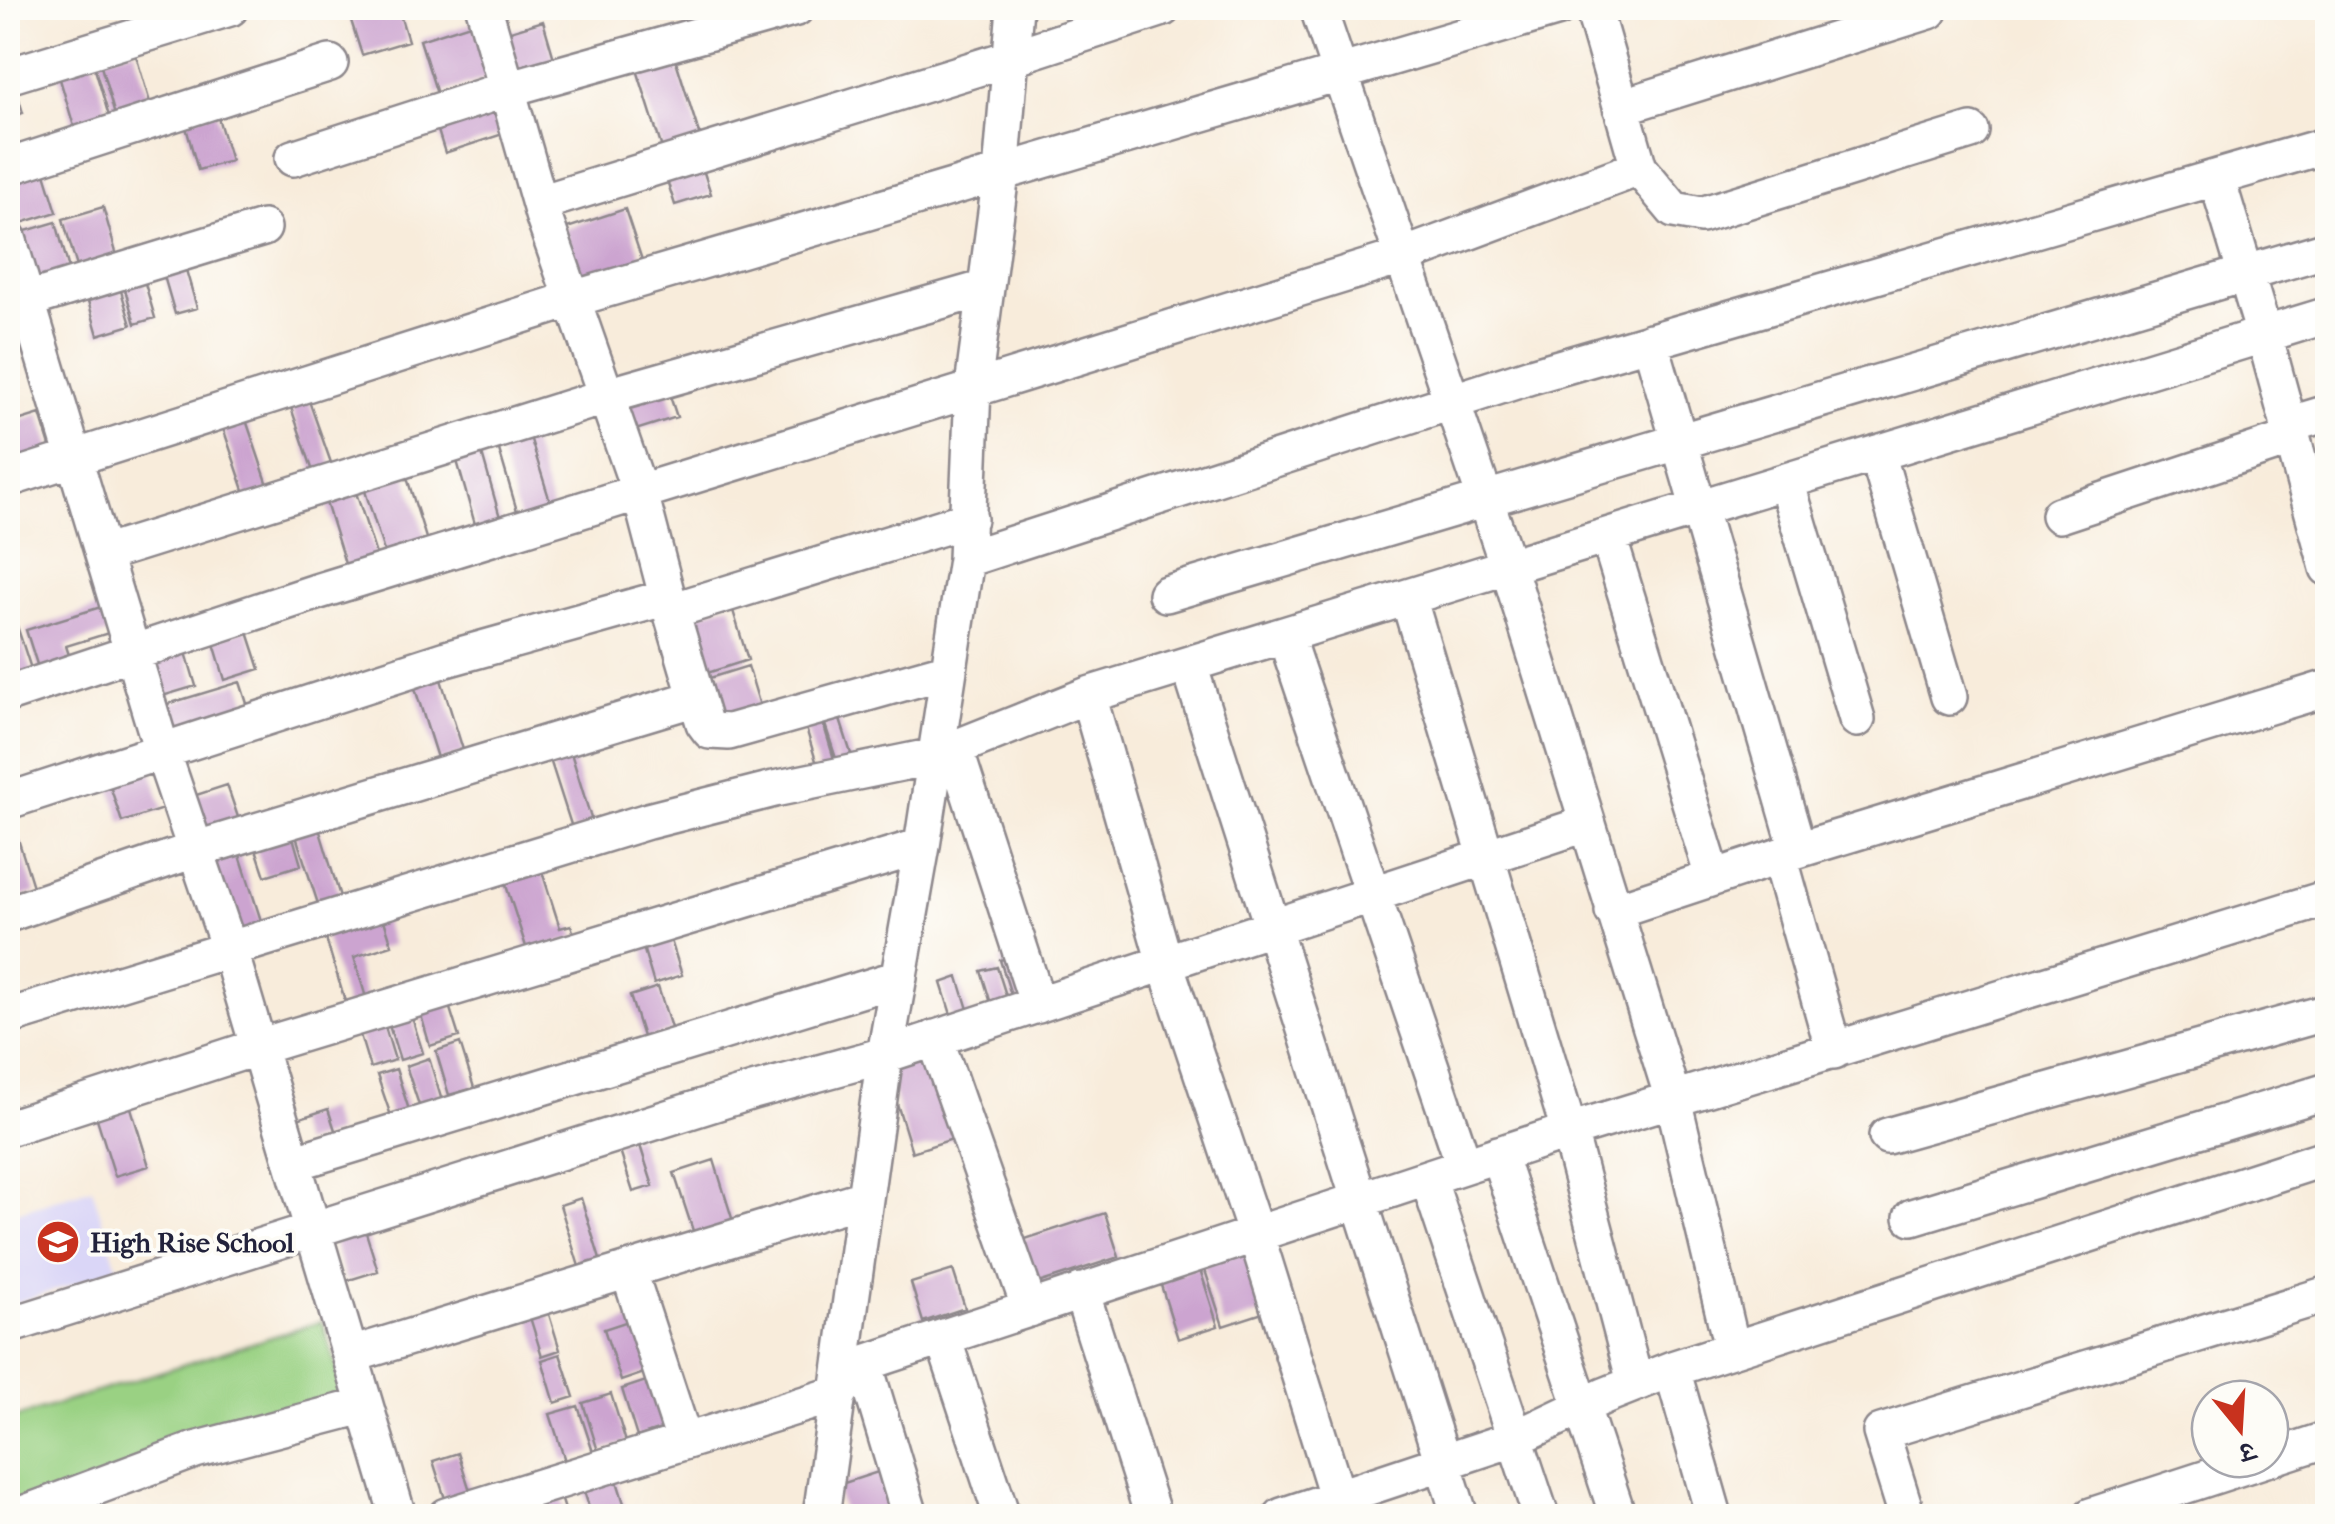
<svg xmlns="http://www.w3.org/2000/svg" width="2335" height="1524" viewBox="0 0 2335 1524" font-family="'IM FELL French Canon','Noto Serif Devanagari',serif">
<style>
.built{fill:#dad6f7}
.green{fill:#9ad183;stroke:#5e7a5f;stroke-width:2.5}
.building{fill:#cca4d0}
.lines{fill:none;stroke-linecap:round;stroke-linejoin:round}
.minor-casing{stroke:#8d878b;stroke-width:40}
.minor{stroke:#fff;stroke-width:35}
.labels{text-anchor:middle;dominant-baseline:central;stroke-width:8;stroke-linejoin:round;paint-order:stroke}
.poi-label{font-size:28px;font-weight:bold;fill:#22223b;stroke:#fdfcf7;text-anchor:start}
</style>
<rect width="100%" height="100%" fill="#fdfcf7"/>
<filter id="ink" filterUnits="userSpaceOnUse"><feTurbulence type="fractalNoise" baseFrequency=".01" numOctaves="2"/><feDisplacementMap in="SourceGraphic" scale="20" xChannelSelector="R" yChannelSelector="G"/><feConvolveMatrix kernelMatrix="1 2 1 2 8 2 1 2 1" color-interpolation-filters="sRGB"/></filter>
<filter id="wash" filterUnits="userSpaceOnUse"><feTurbulence type="fractalNoise" baseFrequency=".0048" numOctaves="4" result="noise"/><feDisplacementMap in="SourceGraphic" scale="40" xChannelSelector="R" yChannelSelector="G"/><feGaussianBlur stdDeviation="2.25" result="paint"/><feColorMatrix in="noise" values="0 0 0 0 0 0 0 0 0 0 0 0 0 0 0 0 0 1.4 0 .05"/><feComposite in="paint" operator="in"/></filter>
<g filter="url(#wash)">
<rect width="100%" height="100%" fill="#f8ecdb"/>
<path class="built" d="M 92,1188 L 118,1270 L 8,1305 L 8,1215 Z"/>
<path class="green" d="M 322,1321 L 348,1403 L 8,1511 L 8,1420 Z"/>
<g id="blocks">
<path class="building" d="M 347,8 L 398,8 L 408,41 L 362,55 Z
M 543,21 L 555,62 L 519,72 L 507,32 Z
M 473,23 L 490,77 L 437,94 L 420,40 Z
M 671,45 L 703,146 L 665,158 L 633,57 Z
M 134,49 L 154,116 L 118,126 L 99,59 Z
M 92,59 L 113,130 L 78,140 L 57,69 Z
M 14,82 L 23,113 L 8,118 L 8,84 Z
M 498,105 L 506,133 L 445,153 L 436,124 Z
M 216,111 L 231,161 L 198,170 L 184,120 Z
M 699,157 L 711,194 L 675,205 L 663,168 Z
M 43,167 L 57,212 L 15,225 L 8,199 L 8,177 Z
M 103,207 L 117,256 L 77,267 L 63,219 Z
M 625,209 L 645,269 L 583,289 L 564,229 Z
M 56,222 L 70,273 L 36,283 L 22,232 Z
M 184,263 L 197,308 L 175,314 L 162,269 Z
M 142,273 L 155,318 L 135,324 L 122,279 Z
M 119,284 L 131,325 L 98,335 L 86,294 Z
M 667,387 L 677,417 L 623,434 L 614,404 Z
M 307,395 L 335,474 L 316,480 L 289,402 Z
M 243,411 L 270,491 L 247,499 L 220,419 Z
M 40,414 L 53,456 L 8,471 L 8,424 Z
M 527,427 L 553,511 L 520,521 L 495,436 Z
M 479,443 L 503,528 L 478,535 L 454,450 Z
M 403,465 L 430,551 L 388,564 L 361,478 Z
M 353,483 L 378,561 L 347,570 L 323,493 Z
M 731,604 L 748,660 L 695,677 L 677,621 Z
M 104,606 L 112,632 L 66,646 L 73,667 L 41,677 L 26,630 Z
M 16,623 L 35,681 L 8,689 L 8,626 Z
M 247,629 L 260,669 L 225,680 L 213,640 Z
M 185,649 L 196,686 L 159,697 L 147,661 Z
M 748,666 L 760,706 L 715,720 L 703,680 Z
M 438,670 L 464,753 L 438,761 L 412,679 Z
M 240,682 L 252,719 L 176,743 L 164,705 Z
M 836,707 L 854,763 L 839,768 L 821,712 Z
M 820,713 L 837,769 L 820,774 L 803,718 Z
M 568,743 L 593,825 L 573,831 L 547,750 Z
M 150,767 L 163,809 L 122,822 L 108,780 Z
M 227,785 L 241,826 L 203,837 L 190,797 Z
M 8,807 L 35,893 L 17,898 L 8,868 Z
M 318,825 L 341,900 L 319,907 L 295,833 Z
M 292,834 L 301,865 L 265,876 L 255,846 Z
M 238,849 L 264,930 L 235,939 L 209,858 Z
M 539,862 L 560,928 L 571,925 L 575,938 L 528,953 L 502,873 Z
M 381,911 L 392,945 L 354,957 L 369,1008 L 349,1014 L 323,929 Z
M 667,928 L 682,975 L 654,984 L 640,937 Z
M 1019,954 L 1032,995 L 1013,1001 L 1000,960 Z
M 997,967 L 1010,1008 L 994,1013 L 981,971 Z
M 958,977 L 971,1019 L 954,1024 L 941,983 Z
M 658,987 L 672,1031 L 644,1040 L 630,996 Z
M 447,999 L 459,1037 L 430,1046 L 419,1008 Z
M 410,1011 L 423,1053 L 400,1060 L 387,1019 Z
M 382,1017 L 395,1060 L 370,1068 L 357,1025 Z
M 460,1043 L 474,1088 L 449,1095 L 436,1051 Z
M 937,1056 L 962,1136 L 912,1152 L 887,1071 Z
M 429,1058 L 442,1101 L 420,1108 L 406,1066 Z
M 396,1069 L 409,1110 L 391,1116 L 377,1075 Z
M 128,1098 L 149,1166 L 115,1176 L 94,1109 Z
M 328,1109 L 336,1133 L 302,1144 L 294,1120 Z
M 637,1136 L 653,1186 L 633,1192 L 617,1142 Z
M 714,1160 L 735,1228 L 696,1240 L 674,1173 Z
M 581,1198 L 602,1266 L 581,1273 L 560,1205 Z
M 1105,1213 L 1119,1257 L 1032,1285 L 1019,1241 Z
M 363,1223 L 378,1271 L 346,1281 L 331,1233 Z
M 1247,1250 L 1266,1312 L 1223,1326 L 1203,1264 Z
M 1199,1266 L 1218,1326 L 1178,1339 L 1159,1279 Z
M 953,1270 L 965,1308 L 923,1322 L 911,1283 Z
M 547,1308 L 560,1350 L 542,1356 L 529,1314 Z
M 637,1318 L 653,1370 L 621,1381 L 604,1329 Z
M 560,1354 L 574,1397 L 555,1403 L 542,1360 Z
M 655,1378 L 670,1426 L 637,1437 L 622,1389 Z
M 611,1394 L 626,1442 L 598,1451 L 583,1403 Z
M 578,1406 L 593,1452 L 565,1461 L 550,1414 Z
M 458,1453 L 472,1497 L 447,1505 L 433,1461 Z
M 887,1469 L 899,1505 L 865,1516 L 845,1516 L 835,1486 Z
M 616,1478 L 628,1516 L 592,1516 L 583,1488 Z
M 560,1494 L 567,1516 L 527,1516 L 524,1506 Z"/>
</g>
</g>
<g filter="url(#ink)">
<use href="#blocks" fill-opacity="0" stroke="#8d878b" stroke-width="2.5"/>
<g class="lines">
<g class="minor-casing">
<path id="minor" d="M 484,8 L 543,215 L 640,493 L 671,611 L 704,723 L 710,731 L 729,732 L 949,670
M 1318,8 L 1508,566 L 1673,1099 L 1732,1348
M 1593,8 L 1639,168
M 8,76 L 230,8
M 1621,107 L 1929,11
M 293,158 L 507,89 L 796,8
M 8,167 L 330,63
M 2217,179 L 2264,334 L 2328,568
M 540,203 L 1010,58 L 1163,8
M 8,238 L 162,751 L 229,948 L 398,1516
M 8,306 L 263,228
M 1650,341 L 1798,850
M 2288,425 L 2328,413
M 1877,453 L 1949,697
M 8,479 L 573,299 L 1559,8
M 1786,481 L 1857,719
M 2059,515 L 2292,438
M 1608,536 L 1713,877
M 103,554 L 607,396 L 986,288
M 966,559 L 1531,376 L 2328,145
M 1166,594 L 2328,249
M 1408,597 L 1569,1131 L 1635,1382
M 671,611 L 969,519
M 1285,635 L 1464,1165
M 1189,665 L 1460,1516
M 8,694 L 316,592 L 1401,257 L 1639,168 L 1674,210 L 1701,215 L 1971,131
M 1088,695 L 1165,963 L 1256,1235 L 1343,1515
M 954,746 L 1038,1005
M 8,801 L 446,659 L 668,597
M 1779,856 L 1834,1051
M 1613,911 L 1798,850 L 2328,688
M 8,914 L 197,849 L 696,698
M 8,1017 L 648,821 L 774,789 L 935,756 L 1088,695 L 2328,315
M 935,1038 L 1030,1309
M 8,1128 L 258,1047 L 922,846 L 966,559 L 973,387 L 1001,174 L 1015,8
M 1887,1136 L 2328,1012
M 1498,1154 L 1618,1516
M 293,1163 L 899,978
M 1428,1178 L 1541,1516
M 1912,1217 L 2328,1091
M 629,1272 L 684,1440
M 1081,1291 L 1153,1516
M 8,1326 L 753,1091 L 885,1055 L 1586,824
M 943,1338 L 1002,1516
M 351,1355 L 864,1198
M 864,1363 L 910,1516
M 1672,1369 L 1714,1516
M 844,1370 L 1569,1131 L 2328,898
M 2270,1458 L 2328,1439
M 18,1516 L 195,1450 L 363,1406
M 447,1516 L 840,1393
M 821,1516 L 885,1055 L 922,846
M 1282,1516 L 1516,1438 L 1604,1396 L 1672,1369 L 2328,1157
M 1907,1516 L 1881,1432 L 2328,1294
M 2091,1516 L 2266,1459"/>
</g>
<use href="#minor" class="minor"/>
</g>
</g>
<defs>
<g id="school-disc" transform="scale(2.25)"><circle r="9.5" fill="#c8321e" stroke="#fdfcf7"/><path d="M0-5L7-2L0 1L-7-2ZM-4 1L0 2.5L4 1V4Q0 6-4 4Z" fill="#fff"/></g>
</defs>
<g fill-rule="evenodd">
<use href="#school-disc" x="58" y="1242"/>
</g>
<g class="labels">
<g class="poi-label">
<text x="90" y="1242">High Rise School</text>
</g>
</g>
<rect width="2335" height="1524" fill="none" stroke="#fdfcf7" stroke-width="40"/>
<g transform="translate(2240 1429) rotate(162)"><circle r="48" fill="#fdfcf7" stroke="#a5a5ac" stroke-width="2.5"/>
<path d="M0-8L18 38L0 25L-18 38Z" fill="#c8321e"/>
<text y="-15" font-size="28" font-weight="bold" text-anchor="middle" fill="#22223b">उ</text>
</g>
</svg>
